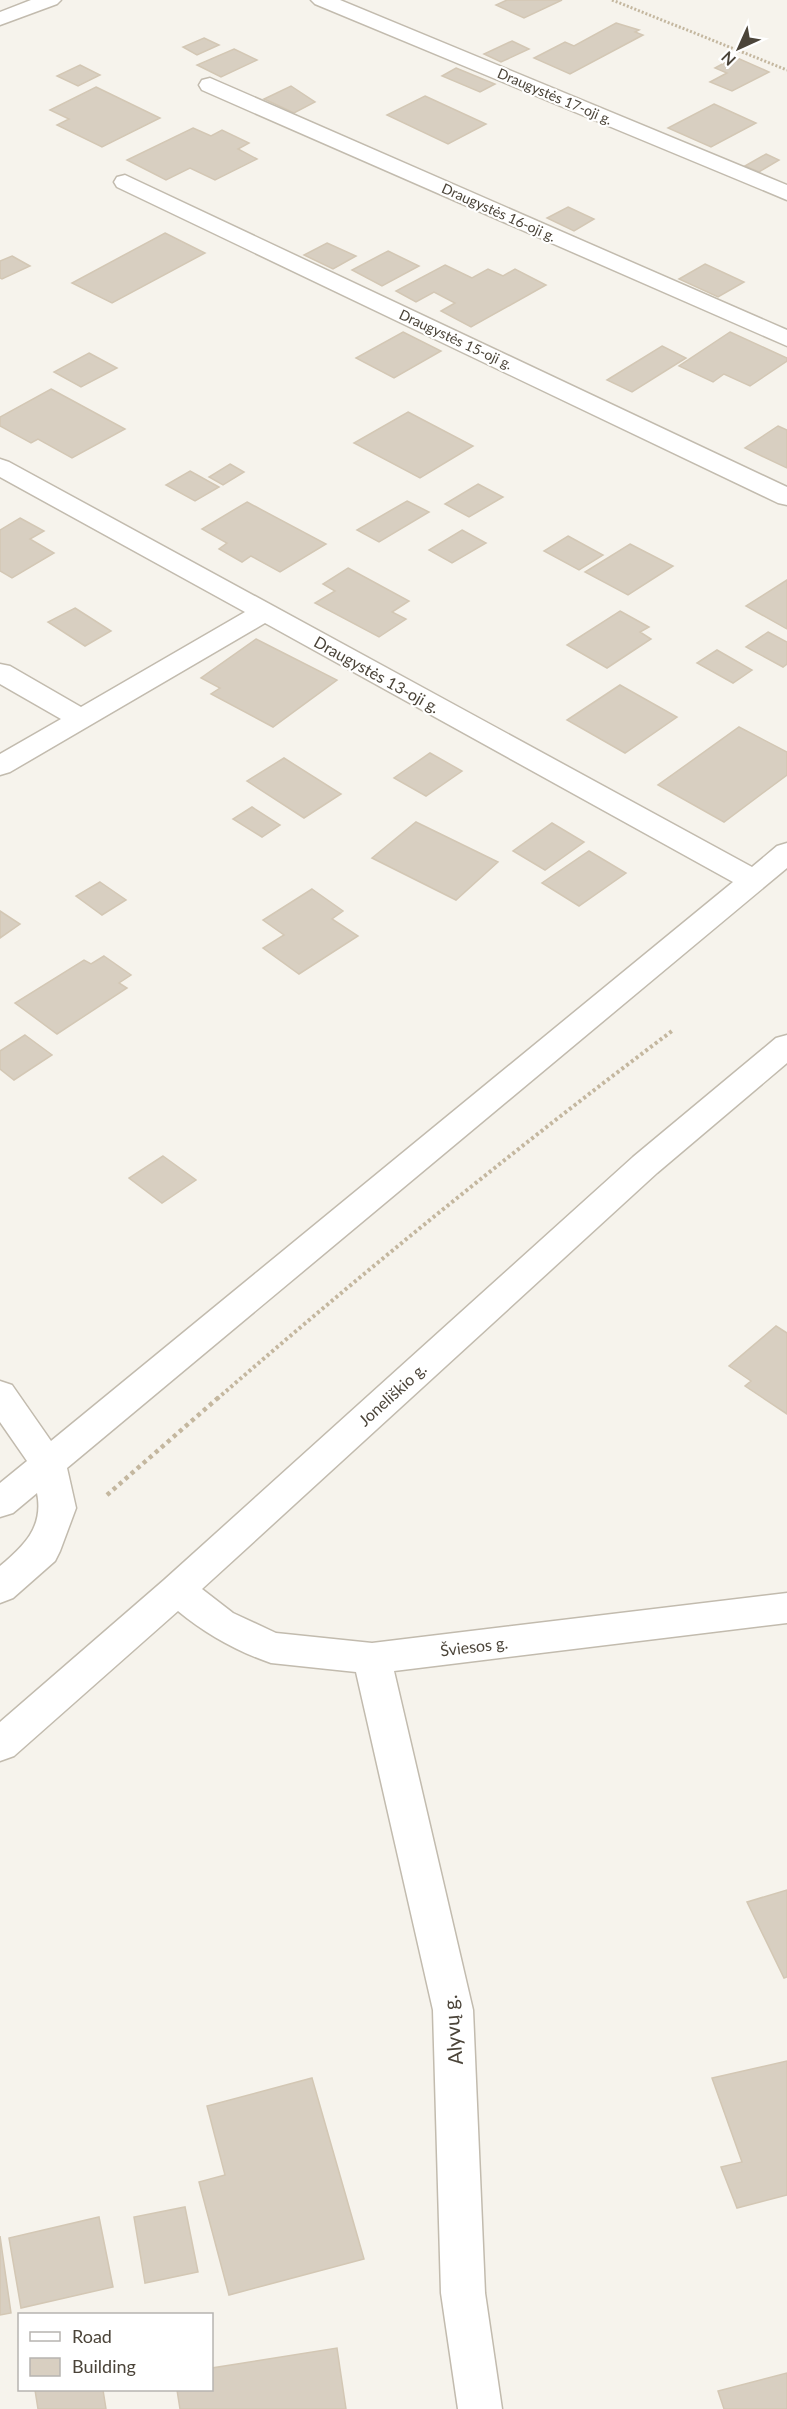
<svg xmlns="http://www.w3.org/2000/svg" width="787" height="2409" viewBox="0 0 787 2409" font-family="Lato,sans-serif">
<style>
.building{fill:#d8cfc1;stroke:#d3c7b4;stroke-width:1.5}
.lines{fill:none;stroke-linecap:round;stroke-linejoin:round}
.street-casing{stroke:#c2bbae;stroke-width:3}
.path-far2{stroke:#c4b79f;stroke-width:3;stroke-dasharray:2 2;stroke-linecap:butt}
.path-far1{stroke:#c4b79f;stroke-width:4;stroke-dasharray:3 3;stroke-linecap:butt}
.path{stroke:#c4b79f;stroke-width:4.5;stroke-dasharray:4 4;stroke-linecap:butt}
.street{fill:#fff;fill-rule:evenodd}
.labels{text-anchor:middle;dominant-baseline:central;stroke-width:4.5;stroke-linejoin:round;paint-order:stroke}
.far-street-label{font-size:14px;fill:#4b4439;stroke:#fff}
.street-label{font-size:16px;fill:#4b4439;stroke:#fff}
.near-street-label{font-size:20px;fill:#4b4439;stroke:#fff}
</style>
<rect width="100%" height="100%" fill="#f6f3ec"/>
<path class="building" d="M 507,0 L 562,0 L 524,18 L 496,5 Z
M 616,23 L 639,30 L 635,32 L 643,35 L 570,74 L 534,58 L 565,42 L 574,46 Z
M 204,38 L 219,45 L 197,55 L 183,47 Z
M 512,41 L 529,49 L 501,62 L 484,54 Z
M 234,49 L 257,60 L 221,77 L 197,65 Z
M 735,57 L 769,72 L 732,91 L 710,82 L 727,73 L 715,68 Z
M 80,65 L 100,75 L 78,86 L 57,76 Z
M 456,68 L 495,84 L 480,92 L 442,76 Z
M 291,86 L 315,102 L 294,113 L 264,99 Z
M 96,87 L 160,118 L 102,147 L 57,125 L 69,119 L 50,110 Z
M 425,96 L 486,124 L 448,144 L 387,115 Z
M 714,104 L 756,123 L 711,147 L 668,128 Z
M 193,128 L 211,136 L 222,130 L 249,143 L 238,149 L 257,159 L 215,180 L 190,168 L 166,180 L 127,160 Z
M 766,154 L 779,160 L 759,172 L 745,166 Z
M 568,207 L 594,219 L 574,231 L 547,218 Z
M 165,233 L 205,253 L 112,303 L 72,283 Z
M 327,243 L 356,256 L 333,269 L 304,255 Z
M 388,251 L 419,266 L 382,286 L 352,270 Z
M 12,256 L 30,266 L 2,279 L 0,278 L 0,261 Z
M 705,264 L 744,282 L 718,297 L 679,279 Z
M 445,265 L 472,278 L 488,269 L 503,276 L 515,269 L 546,285 L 471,327 L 441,311 L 455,303 L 434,292 L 416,302 L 396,291 Z
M 403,332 L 441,351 L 394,378 L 356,358 Z
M 730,332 L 787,358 L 787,361 L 750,386 L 724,374 L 713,382 L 679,366 Z
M 662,346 L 686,358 L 632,392 L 607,380 Z
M 89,353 L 117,368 L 81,387 L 54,372 Z
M 51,389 L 125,429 L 72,458 L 38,439 L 31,443 L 0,426 L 0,417 Z
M 408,412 L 473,446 L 420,478 L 354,443 Z
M 778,426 L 787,430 L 787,468 L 745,448 Z
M 230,464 L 244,472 L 223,485 L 209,477 Z
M 190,471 L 219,487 L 195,501 L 166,485 Z
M 478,484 L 503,497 L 469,517 L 445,504 Z
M 407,501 L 429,512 L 379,542 L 357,530 Z
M 247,502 L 326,544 L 280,572 L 251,556 L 242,562 L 219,549 L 227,543 L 202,529 Z
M 20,518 L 44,531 L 30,539 L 54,553 L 12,578 L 0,571 L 0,530 Z
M 462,530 L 486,543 L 452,563 L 429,550 Z
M 568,536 L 603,555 L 579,570 L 544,551 Z
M 630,544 L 673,566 L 628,595 L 585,572 Z
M 348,568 L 409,601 L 392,612 L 406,619 L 379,637 L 315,603 L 335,591 L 323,584 Z
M 787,580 L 787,629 L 746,606 Z
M 75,608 L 111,631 L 85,646 L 48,622 Z
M 620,611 L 649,627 L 640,632 L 651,639 L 607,668 L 567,645 Z
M 768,632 L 787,642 L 787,664 L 783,667 L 746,647 Z
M 256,639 L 337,680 L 273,727 L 211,694 L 220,688 L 201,678 Z
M 717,650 L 752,670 L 733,683 L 697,663 Z
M 620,685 L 677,717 L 625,753 L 567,720 Z
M 739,727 L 787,752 L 787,775 L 724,822 L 658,785 Z
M 430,753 L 462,771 L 426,796 L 394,778 Z
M 284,758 L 341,794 L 304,818 L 247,781 Z
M 252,807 L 280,825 L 262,837 L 233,819 Z
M 416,822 L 498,862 L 456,900 L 372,858 Z
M 552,823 L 584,842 L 545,870 L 513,851 Z
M 589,851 L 626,873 L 579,906 L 542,883 Z
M 100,882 L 126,900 L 102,915 L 76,896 Z
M 312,889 L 343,911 L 332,919 L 358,936 L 299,974 L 263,948 L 284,935 L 263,920 Z
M 0,911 L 20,924 L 0,938 Z
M 104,956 L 131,975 L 119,983 L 127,988 L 57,1034 L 15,1003 L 84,960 L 91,964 Z
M 25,1035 L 52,1055 L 14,1080 L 0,1069 L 0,1051 Z
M 163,1156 L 196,1180 L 162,1203 L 129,1178 Z
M 776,1326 L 787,1333 L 787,1414 L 745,1386 L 751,1381 L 729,1366 Z
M 787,1890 L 787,1977 L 784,1978 L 747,1902 Z
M 787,2061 L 787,2195 L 737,2208 L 721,2167 L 742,2162 L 712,2078 Z
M 312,2078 L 364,2259 L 229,2295 L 199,2182 L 225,2175 L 207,2106 Z
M 185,2207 L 198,2272 L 145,2283 L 134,2217 Z
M 99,2217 L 113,2287 L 21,2308 L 9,2238 Z
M 0,2236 L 11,2313 L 0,2315 Z
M 337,2348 L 346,2409 L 180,2409 L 177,2390 L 212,2390 L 212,2368 Z
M 787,2373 L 787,2409 L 724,2409 L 718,2391 Z
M 35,2390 L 103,2390 L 106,2409 L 38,2409 Z"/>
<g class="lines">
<g class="street-casing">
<path id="street" d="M 31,0 L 61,0 L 57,4 L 0,25 L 0,12 Z
M 311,0 L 340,0 L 787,185 L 787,200 L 315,4 Z
M 210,78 L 787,330 L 787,346 L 202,90 L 199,85 L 202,80 Z
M 125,175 L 787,487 L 787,505 L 778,503 L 117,187 L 114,182 L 117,177 Z
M 0,459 L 9,462 L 752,867 L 777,846 L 787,843 L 787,868 L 67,1468 L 76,1508 L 60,1551 L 55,1561 L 13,1598 L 0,1603 L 0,1566 C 24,1546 44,1527 37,1493 L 13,1513 L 0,1517 L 0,1483 L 27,1461 L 0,1422 L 0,1381 L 12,1385 L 51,1441 L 733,882 L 265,623 L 10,772 L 0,775 L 0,754 L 61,719 L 0,684 L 0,664 L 10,666 L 81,707 L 245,612 L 0,477 Z
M 787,1035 L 787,1063 L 657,1173 L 202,1589 L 233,1613 L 276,1633 L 372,1643 L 787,1593 L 787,1623 L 394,1671 L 473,2010 L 485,2293 L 502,2409 L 458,2409 L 441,2293 L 433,2010 L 356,1672 L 271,1663 C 236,1651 206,1634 178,1611 L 14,1756 L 0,1761 L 0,1722 L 164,1580 L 633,1157 L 776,1038 Z"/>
</g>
<path class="path-far2" d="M 612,0 L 787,70"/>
<path class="path-far1" d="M 217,1399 C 364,1271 516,1148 672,1031"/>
<path class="path" d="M 107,1495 L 219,1397"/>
<use href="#street" class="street"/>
</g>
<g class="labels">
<g class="far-street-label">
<text transform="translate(555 96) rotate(23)">Draugystės 17-oji g.</text>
<text transform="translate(499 212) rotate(24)">Draugystės 16-oji g.</text>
<text transform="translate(456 339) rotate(25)">Draugystės 15-oji g.</text>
</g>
<g class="street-label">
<text transform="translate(377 674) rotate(29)">Draugystės 13-oji g.</text>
<text transform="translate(392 1394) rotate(-42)">Joneliškio g.</text>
<text transform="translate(474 1646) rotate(-7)">Šviesos g.</text>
</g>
<g class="near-street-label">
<text transform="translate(452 2030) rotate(-95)">Alyvų g.</text>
</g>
</g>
<rect x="18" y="2313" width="195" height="78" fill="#ffffff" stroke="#b7b4b0" stroke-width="1.5"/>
<rect x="30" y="2332" width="30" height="9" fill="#ffffff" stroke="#b7b4b0" stroke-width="1.5"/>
<text x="72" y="2343" font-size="18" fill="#4b4439">Road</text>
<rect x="30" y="2358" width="30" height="18" fill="#d8cfc1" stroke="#b7b4b0" stroke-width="1.5"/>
<text x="72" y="2373" font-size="18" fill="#4b4439">Building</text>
<g transform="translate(739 48) rotate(225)" stroke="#ffffff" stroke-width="4.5" paint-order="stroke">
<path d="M0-4.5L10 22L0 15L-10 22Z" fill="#4b4439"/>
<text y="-9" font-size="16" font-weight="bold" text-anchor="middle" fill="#4b4439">N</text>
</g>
</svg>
